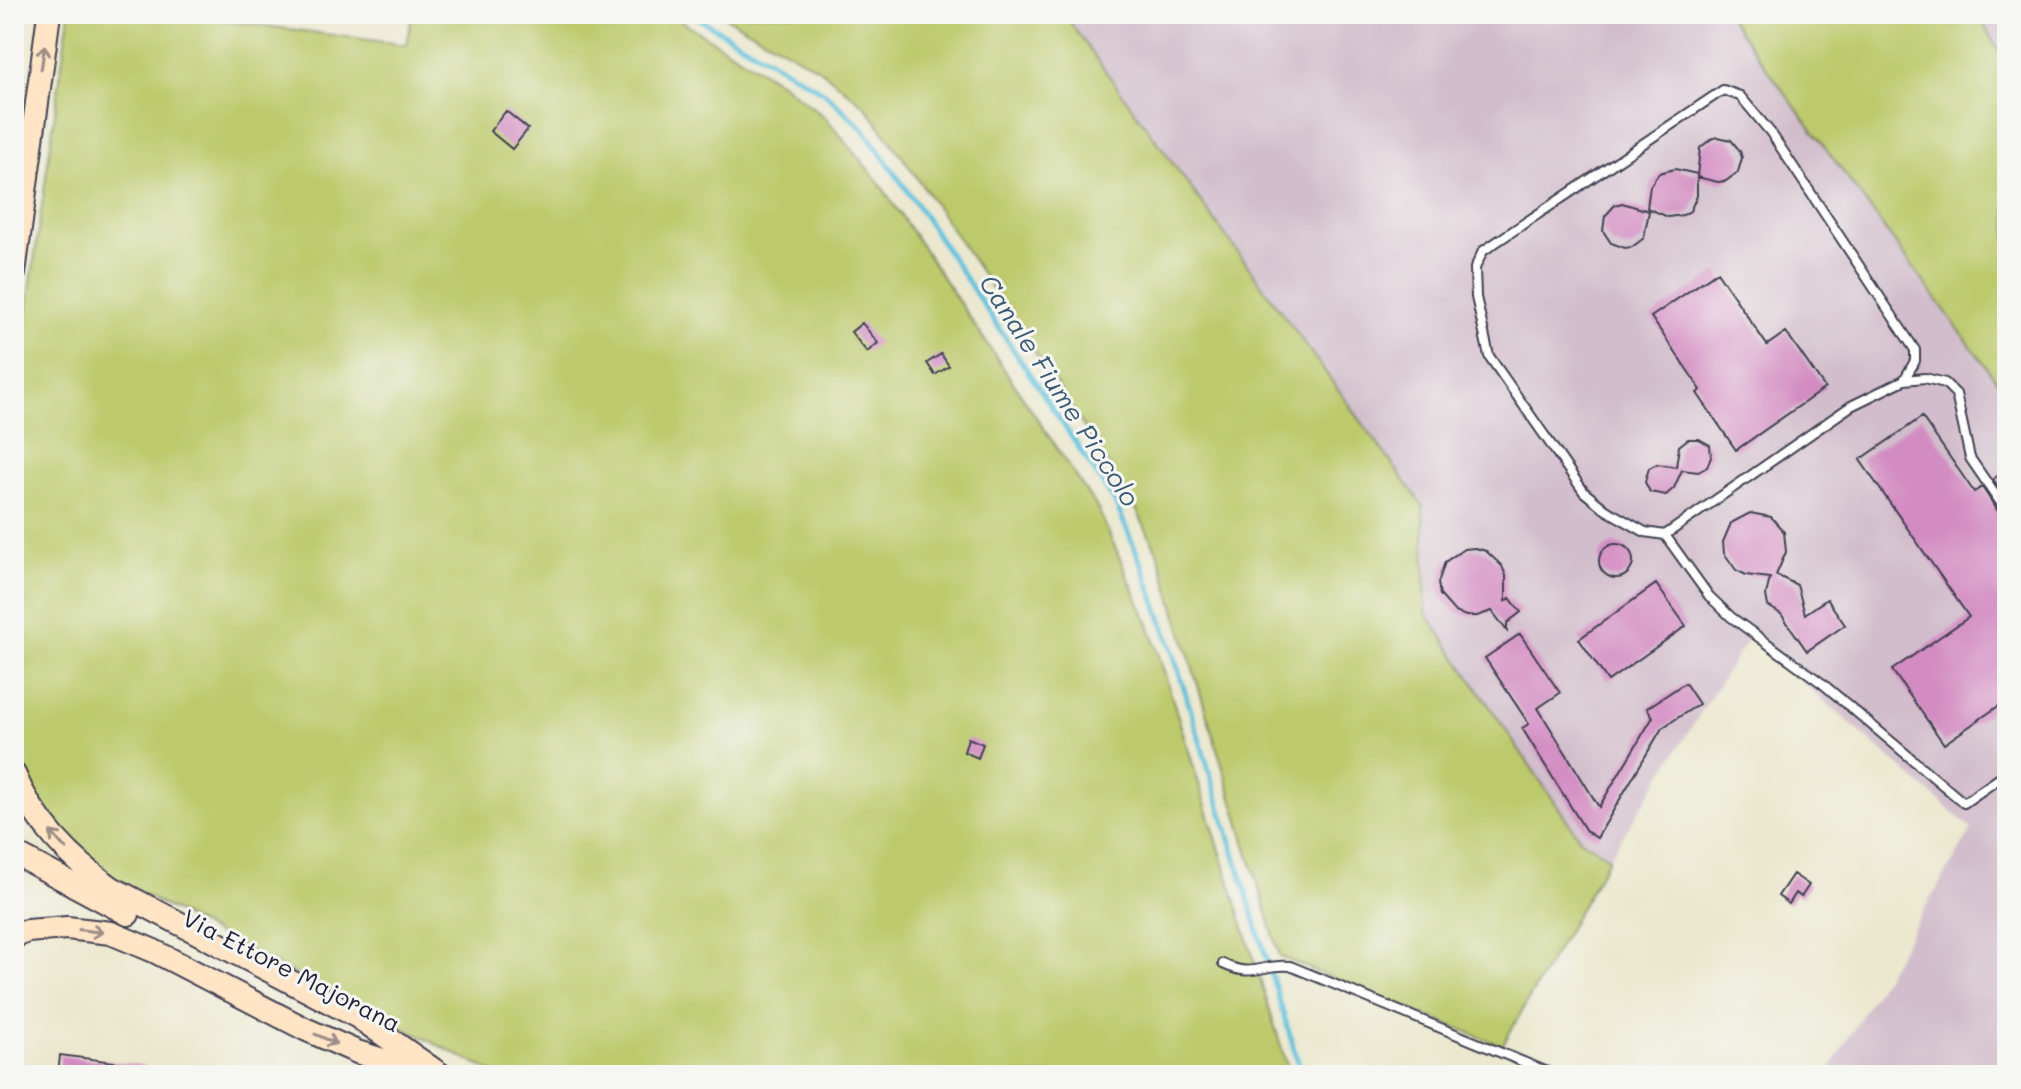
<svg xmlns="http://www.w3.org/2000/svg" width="2021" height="1089" viewBox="0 0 2021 1089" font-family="Mali,sans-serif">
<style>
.industrial{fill:#d1bdcb}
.green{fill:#bcca6c;stroke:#6f7654;stroke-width:2}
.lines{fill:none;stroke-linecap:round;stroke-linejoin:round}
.stream{stroke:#60c3de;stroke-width:5}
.building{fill:#d38cc2}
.lane-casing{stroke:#404051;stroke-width:12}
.secondary-casing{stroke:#404051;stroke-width:26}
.lane{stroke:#fff;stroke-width:8}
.secondary{stroke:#ffe4c6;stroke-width:22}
.oneway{stroke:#9c8d87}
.labels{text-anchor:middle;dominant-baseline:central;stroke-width:6;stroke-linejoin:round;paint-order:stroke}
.street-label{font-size:24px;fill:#22223b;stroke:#f6f6f2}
.water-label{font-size:26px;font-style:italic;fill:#385a74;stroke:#f6f6f2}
</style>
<rect width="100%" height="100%" fill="#f6f6f2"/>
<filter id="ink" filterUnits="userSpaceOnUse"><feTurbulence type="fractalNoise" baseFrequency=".0125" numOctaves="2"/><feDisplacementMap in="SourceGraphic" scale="16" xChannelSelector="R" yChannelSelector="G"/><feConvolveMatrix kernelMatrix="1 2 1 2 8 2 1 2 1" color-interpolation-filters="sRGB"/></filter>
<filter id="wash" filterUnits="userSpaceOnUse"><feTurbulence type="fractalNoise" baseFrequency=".006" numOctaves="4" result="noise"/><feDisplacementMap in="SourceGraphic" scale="32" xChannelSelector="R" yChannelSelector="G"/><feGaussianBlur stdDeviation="1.8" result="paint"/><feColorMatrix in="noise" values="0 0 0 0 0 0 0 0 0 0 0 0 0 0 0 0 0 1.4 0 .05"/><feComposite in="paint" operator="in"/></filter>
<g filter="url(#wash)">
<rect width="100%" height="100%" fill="#ece8cf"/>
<path class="industrial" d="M 1078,14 L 1727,14 L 2007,395 L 2007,1075 L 1845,1075 L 1830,1069 L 1972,829 L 1749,636 L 1609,858 L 1580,839 L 1426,613 L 1423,506 L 1069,21 Z
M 1978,14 L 2007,14 L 2007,66 Z"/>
<path class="green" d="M 69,14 L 177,14 L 407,45 L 412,14 L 670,14 L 781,83 L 826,118 L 878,181 L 1099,511 L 1150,627 L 1290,1075 L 498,1075 L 245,949 L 92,867 L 27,788 L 14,753 L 14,403 Z
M 720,14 L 1078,14 L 1069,21 L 1423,506 L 1426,613 L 1580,839 L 1609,858 L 1502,1046 L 1280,957 L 1158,553 L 1133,503 L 1055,382 L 913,172 L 865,106 L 821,70 Z
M 1727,14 L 1978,14 L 2007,66 L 2007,395 Z"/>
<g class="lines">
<path class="stream" d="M 691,14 L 825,93 L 863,129 L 904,186 L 1115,502 L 1143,567 L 1171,646 L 1302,1075"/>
</g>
<g id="blocks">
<path class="building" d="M 506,111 L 528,129 L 512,149 L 490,131 Z
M 1718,137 L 1731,140 L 1740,151 L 1742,158 L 1738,172 L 1726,181 L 1718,182 L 1697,177 L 1700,148 L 1711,139 Z
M 1675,169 L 1697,174 L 1697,196 L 1690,211 L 1683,215 L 1668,217 L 1647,208 L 1650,186 L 1659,173 Z
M 1622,203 L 1649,211 L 1644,238 L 1632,247 L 1625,248 L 1611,243 L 1603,231 L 1605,216 L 1615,205 Z
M 1717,272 L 1767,345 L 1786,332 L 1825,388 L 1736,450 L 1697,393 L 1701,390 L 1651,317 Z
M 862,323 L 878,343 L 867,352 L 851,332 Z
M 941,354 L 949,366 L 935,375 L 927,363 Z
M 1922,417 L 1974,492 L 1982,487 L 2001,516 L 2007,519 L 2007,700 L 1944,744 L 1892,670 L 1969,617 L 1860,460 Z
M 1688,439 L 1699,439 L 1710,445 L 1711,457 L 1707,467 L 1698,472 L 1682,470 L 1674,488 L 1666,495 L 1650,492 L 1645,482 L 1649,468 L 1657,464 L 1676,467 L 1679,446 Z
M 2007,470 L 2007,500 L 1993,479 Z
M 1750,513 L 1771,517 L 1784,532 L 1786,552 L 1776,575 L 1797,585 L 1805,614 L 1827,599 L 1845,625 L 1807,651 L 1781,614 L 1768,606 L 1766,595 L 1770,578 L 1746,575 L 1736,570 L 1724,553 L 1723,542 L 1731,523 Z
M1599 561a17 17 0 1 1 34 0a17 17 0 1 1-34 0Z
M 1475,548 L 1486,551 L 1502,566 L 1506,576 L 1506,601 L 1510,598 L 1521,612 L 1507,623 L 1507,631 L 1492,611 L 1477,616 L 1466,616 L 1455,612 L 1440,595 L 1438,583 L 1445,562 L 1464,549 Z
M 1656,584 L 1686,626 L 1608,681 L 1579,639 Z
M 1520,634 L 1560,693 L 1538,708 L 1599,807 L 1653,717 L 1647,708 L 1685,683 L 1699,704 L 1662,728 L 1597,838 L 1586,831 L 1522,728 L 1529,724 L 1485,658 Z
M 968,738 L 983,744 L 978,758 L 964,752 Z
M 1793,874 L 1809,885 L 1801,897 L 1796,893 L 1789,904 L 1778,896 Z
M 60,1055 L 145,1066 L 144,1075 L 58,1075 Z"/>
</g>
</g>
<g filter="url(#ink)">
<use href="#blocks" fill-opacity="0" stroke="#404051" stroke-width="2"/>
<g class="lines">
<g class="lane-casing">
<path id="lane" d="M 1904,380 L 1915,361 L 1915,350 L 1771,133 L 1740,96 L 1723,90 L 1483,251 L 1475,268 L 1476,297 L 1489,356 L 1584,492 L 1606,510 L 1645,532 L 1665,535 L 1851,406 L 1904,380 L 1925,378 L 1945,383 L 1956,394 L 1970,458 L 2007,512
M 1665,535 L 1709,596 L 1731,617 L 1823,684 L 1964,803 L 2007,773
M 1223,964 C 1254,979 1262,963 1290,966 L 1555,1075"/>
</g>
<g class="secondary-casing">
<path id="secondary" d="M 14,273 L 49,14
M 14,774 C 33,820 71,860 112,888 L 358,1017 L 441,1075
M 14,853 L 128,914
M 14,937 L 27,931 L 67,928 L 111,933 L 154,951 L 305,1029 L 357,1052 L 428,1074"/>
</g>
<use href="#lane" class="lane"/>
<use href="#secondary" class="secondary"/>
</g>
<defs><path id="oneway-shaft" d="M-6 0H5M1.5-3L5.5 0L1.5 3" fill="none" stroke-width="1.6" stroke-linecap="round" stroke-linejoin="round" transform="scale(2)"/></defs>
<g class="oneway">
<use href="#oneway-shaft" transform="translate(43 57) rotate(-82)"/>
<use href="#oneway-shaft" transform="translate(58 840) rotate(-132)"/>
<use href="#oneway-shaft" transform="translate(91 931) rotate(7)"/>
<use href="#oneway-shaft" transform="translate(326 1039) rotate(24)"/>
</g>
</g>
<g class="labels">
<g class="street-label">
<text transform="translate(292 970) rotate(27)">Via Ettore Majorana</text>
</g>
<g class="water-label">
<text transform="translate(1060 390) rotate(57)">Canale Fiume Piccolo</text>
</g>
</g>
<rect width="2021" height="1089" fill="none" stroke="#f6f6f2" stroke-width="48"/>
</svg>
